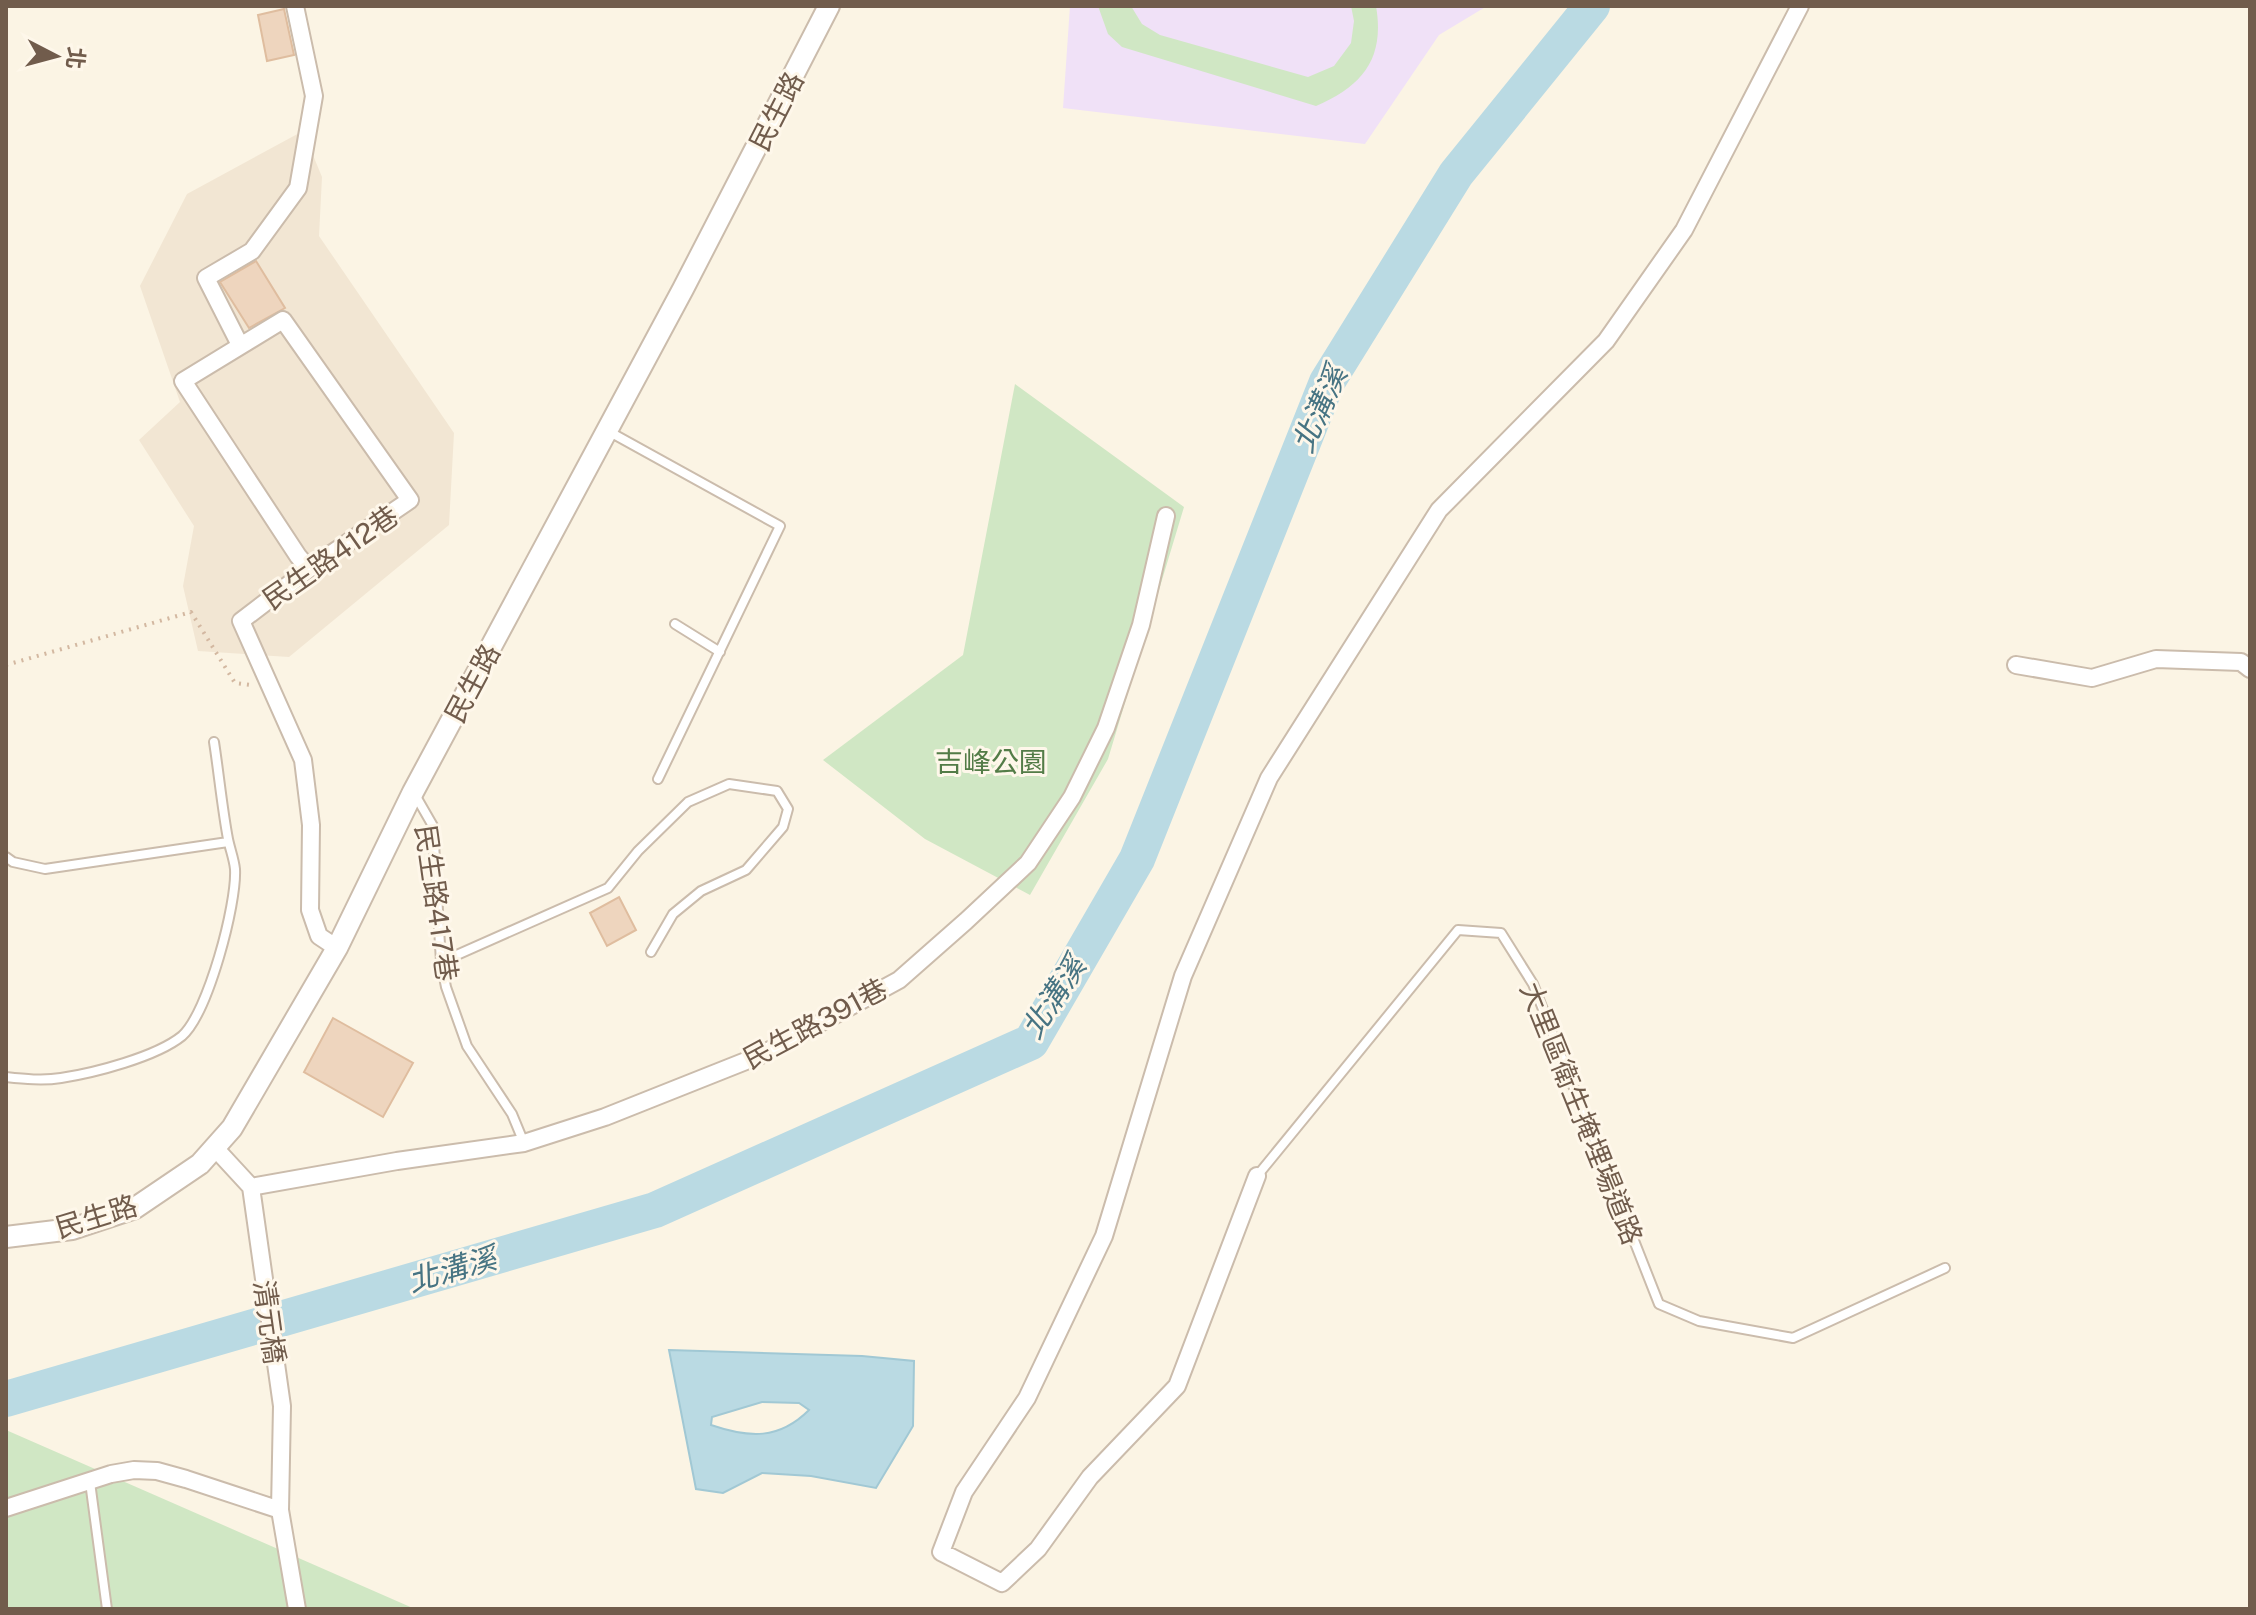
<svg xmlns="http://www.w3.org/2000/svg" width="2256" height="1615" viewBox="0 0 2256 1615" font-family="'Public Sans','Noto Sans TC',sans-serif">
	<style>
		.residential { fill: #f2e6d3 }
		.education { fill: #f0e1f7 }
		.green { fill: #d0e7c4 }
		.water { fill: #badae3; stroke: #a1c8d4; stroke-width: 2; fill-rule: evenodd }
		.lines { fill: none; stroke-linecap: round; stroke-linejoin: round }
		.river { stroke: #badae3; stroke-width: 36 }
		.building { fill: #eed5be; stroke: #dfbd9f; stroke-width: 2 }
		.service-casing { stroke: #cbbcac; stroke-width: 12 }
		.minor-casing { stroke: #cbbcac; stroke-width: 20 }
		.tertiary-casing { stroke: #cbbcac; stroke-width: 24 }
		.path { stroke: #d3b8a1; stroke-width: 4; stroke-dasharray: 2 6; stroke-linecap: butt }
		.service { stroke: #fff; stroke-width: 8 }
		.minor { stroke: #fff; stroke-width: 16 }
		.tertiary { stroke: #fff; stroke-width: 20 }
		.labels { text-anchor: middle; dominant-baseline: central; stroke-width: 6; stroke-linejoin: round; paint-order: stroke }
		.street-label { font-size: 28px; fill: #715c4c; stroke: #fef7ea }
		.park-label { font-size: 28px; fill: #537c47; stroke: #fef7ea }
		.water-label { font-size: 30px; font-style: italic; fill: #477483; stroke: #fef7ea }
	</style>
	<rect width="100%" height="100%" fill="#fbf4e4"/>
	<path class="residential" d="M303,131L322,177L319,236L454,433L449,525L289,657L198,651L183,586L194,526L139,440L180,402L140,286L187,194Z"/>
	<path class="education" d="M1070,6H1487L1439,35L1365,144L1063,108Z"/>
	<path class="green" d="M1098,6H1131L1142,24L1160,35L1308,77L1334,66L1351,43L1354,21L1351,6H1376C1385,58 1363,86 1316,106L1122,47L1108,34Z
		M1015,384L1184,507L1108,759L1030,895L925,839L823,760L963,655Z
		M6,1430L415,1609H6Z"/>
	<path class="water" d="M669,1350L862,1356L914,1361L913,1426L876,1488L811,1476L762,1473L723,1493L696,1489ZM762,1402L799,1403L809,1410C779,1440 749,1438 711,1425L712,1417Z"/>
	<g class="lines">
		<path class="river" d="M6,1399L655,1210L1031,1042L1137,859L1327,382L1456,174L1592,6"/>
	</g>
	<path class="building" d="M284,9L294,55L267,61L258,15Z
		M256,261L285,308L249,328L220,282Z
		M619,897L636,930L607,946L590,913Z
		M333,1018L413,1063L383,1117L304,1072Z"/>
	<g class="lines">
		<defs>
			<path id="service" d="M608,431L780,526L658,779
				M675,624L720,652
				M414,793L433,826L441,962L446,987L467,1046L512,1114L524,1143
				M6,857L13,862L45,869L228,842
				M441,962L608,888L638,851L688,802L729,784L777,791L788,809L783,827L746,870L701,891L673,914L651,952
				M6,1077C24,1079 43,1081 61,1078C94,1073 156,1057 182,1036C208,1013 237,904 235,869C234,859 230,849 228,839C222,807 219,774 214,742
				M1257,1176L1458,930L1501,933L1533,984L1659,1304L1699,1321L1793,1338L1945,1268
				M90,1482L107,1609"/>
			<path id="minor" d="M240,345L206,278L252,251L298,188L314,96L295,6
				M309,569L298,556L183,381L283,320L410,500L309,569L241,621L303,760L311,825L310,910L319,936L337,948
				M2016,665L2092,678L2156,659L2241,662L2250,669
				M215,1148L251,1187L397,1161L524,1143L605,1117L761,1055L899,980L966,921L1028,863L1072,797L1106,728L1141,625L1166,516
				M1257,1176L1177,1386L1090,1477L1038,1549L1002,1583L941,1552L964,1492L1027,1398L1104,1236L1183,976L1269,778L1439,510L1606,341L1684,230L1800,6
				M251,1187L282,1406L280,1510L297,1609
				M6,1508L111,1474L134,1470L157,1471L186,1479L280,1510"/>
			<path id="tertiary" d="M6,1237L72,1229L135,1208L200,1164L232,1128L337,948L413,792L683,289L829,6"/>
		</defs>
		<use href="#service" class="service-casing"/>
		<use href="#minor" class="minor-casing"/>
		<use href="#tertiary" class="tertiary-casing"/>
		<path class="path" d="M6,665L191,612L235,683L250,685"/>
		<use href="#service" class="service"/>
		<use href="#minor" class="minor"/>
		<use href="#tertiary" class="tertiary"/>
	</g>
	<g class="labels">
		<g class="street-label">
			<text transform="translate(776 111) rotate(-63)">民生路</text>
			<text transform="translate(330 557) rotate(-35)">民生路412巷</text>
			<text transform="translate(472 683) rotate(-62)">民生路</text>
			<text transform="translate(437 903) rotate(82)">民生路417巷</text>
			<text transform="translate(815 1023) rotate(-28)">民生路391巷</text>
			<text transform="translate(1582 1113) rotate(68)">大里區衛生掩埋場道路</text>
			<text transform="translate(96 1216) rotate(-17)">民生路</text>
			<text transform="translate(270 1322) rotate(82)">清元橋</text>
		</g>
		<g class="park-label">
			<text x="991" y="761">吉峰公園</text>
		</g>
		<g class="water-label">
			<text transform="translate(1319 409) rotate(-66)">北溝溪</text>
			<text transform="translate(1053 997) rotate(-57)">北溝溪</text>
			<text transform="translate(452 1269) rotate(-16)">北溝溪</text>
		</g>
	</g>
	<rect width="2256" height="1615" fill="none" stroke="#715c4c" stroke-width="16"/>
	<g transform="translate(56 56) rotate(96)" stroke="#fef7ea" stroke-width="6" paint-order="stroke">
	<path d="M0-6L14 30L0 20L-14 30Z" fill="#715c4c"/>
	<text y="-12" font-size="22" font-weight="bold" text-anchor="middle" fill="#715c4c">北</text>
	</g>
</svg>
